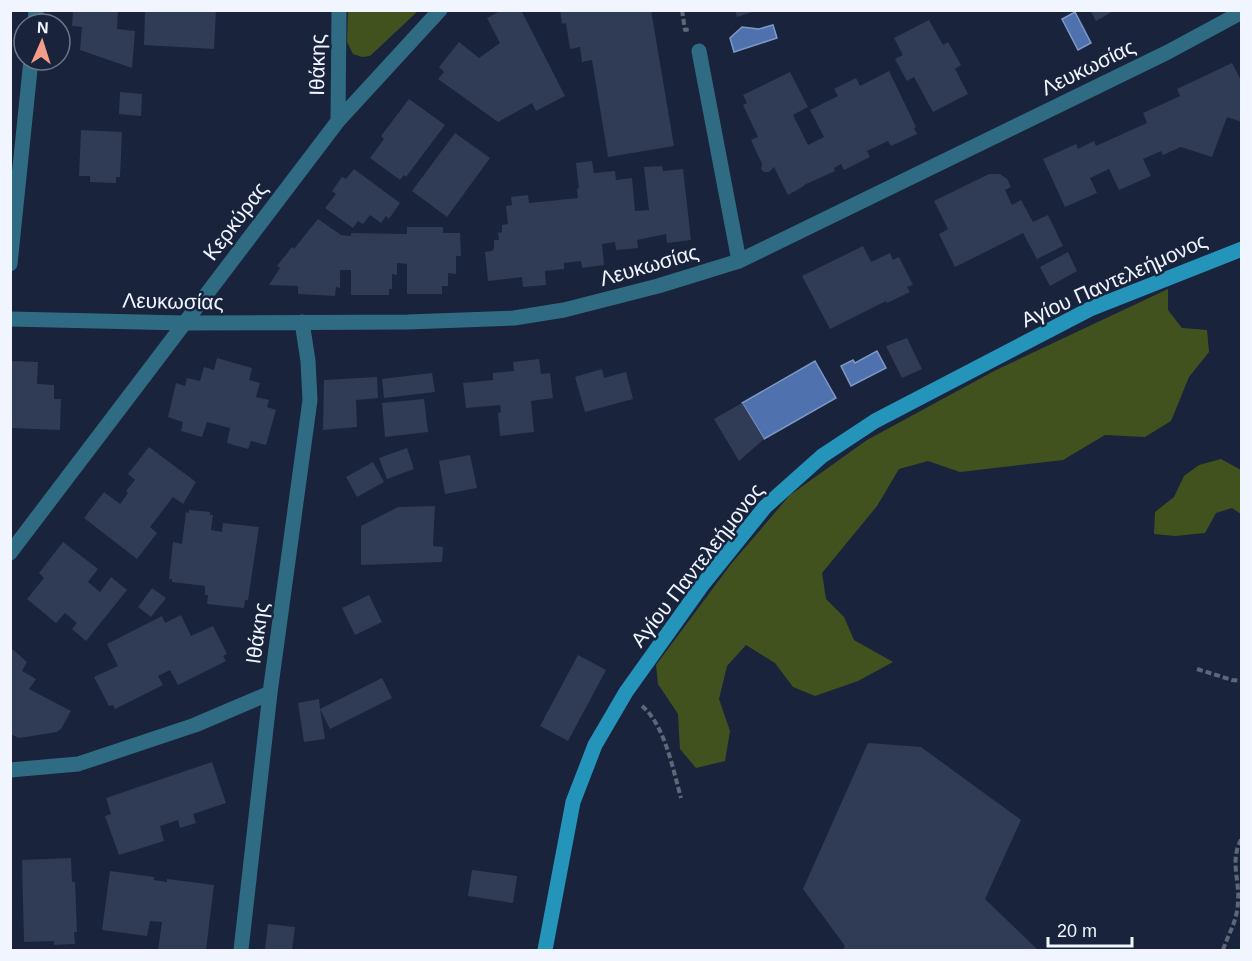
<svg xmlns="http://www.w3.org/2000/svg" width="1252" height="961" viewBox="0 0 1252 961" font-family="Helvetica,sans-serif">
	<style>
		.green { fill: #42521e }
		.water { fill: #4f72ae; stroke: #7f99c6; stroke-width: 1.5 }
		.building { fill: #303b55 }
		.lines { fill: none; stroke-linecap: round; stroke-linejoin: round }
		.path { stroke: #5e677a; stroke-width: 4; stroke-dasharray: 6 3; stroke-linecap: butt }
		.street { stroke: #2f6c84; stroke-width: 15 }
		.secondary { stroke: #2594ba; stroke-width: 15 }
		.labels { text-anchor: middle; dominant-baseline: central; stroke-width: 5; stroke-linejoin: round; paint-order: stroke }
		.street-label { font-size: 21px; fill: #f0f5ff; stroke: #19233b }
	</style>
	<rect width="100%" height="100%" fill="#19233b"/>
	<path class="green" d="M348,11V10L418,11L370,56L362,57L353,54L347,42Z
		M1168,289V310L1182,328L1207,330L1209,352L1189,377L1171,421L1145,437L1105,435L1063,460L960,472L928,461L899,469L877,506L822,573L826,599L844,617L854,640L893,662L858,681L815,696L793,687L775,663L746,645L727,666L719,699L730,731L725,761L696,768L680,749L678,714L658,684L656,665L731,564L790,495L867,440L996,370Z
		M1221,459L1241,470V514L1232,508L1216,513L1205,533L1175,536L1154,534L1155,512L1174,497L1184,476L1199,465Z"/>
	<path class="water" d="M1075,12L1091,43L1078,50L1062,19Z
		M773,25L777,38L734,52L730,38L742,27L759,29Z
		M877,351L886,368L851,386L841,366L853,360L855,363Z
		M815,361L836,398L764,439L742,403Z"/>
	<path class="building" d="M73,10H118L117,29L135,31L132,68L80,50L82,27L72,26Z
		M145,10H216L214,49L144,45Z
		M502,10H521L565,96L536,111L532,103L498,122L438,79L444,72L439,67L459,42L479,58L500,43L487,18Z
		M560,10H651L674,146L608,157L592,60L582,62L580,47L570,49L566,23L562,24Z
		M735,10H755V11L737,17Z
		M1090,10H1115L1096,21Z
		M929,20L943,45L948,42L961,65L955,69L968,94L933,112L914,77L907,81L895,59L903,55L894,38Z
		M1232,63L1242,82V122L1227,117L1212,157L1181,147L1163,155L1161,151L1143,159L1151,176L1119,190L1109,169L1090,178L1097,193L1065,207L1043,159L1076,144L1078,149L1094,141L1096,146L1147,123L1143,113L1180,96L1177,89Z
		M889,71L916,127L914,128L917,134L891,146L888,141L867,151L870,157L844,170L841,164L834,168L835,171L804,185V186L788,195L774,167L769,172H764L761,169L762,164L751,140L758,137L743,105L747,103L743,95L790,72L808,107L793,115L808,145L824,137L810,110L838,96L834,89L856,78L860,86Z
		M120,92L142,94L141,116L119,114Z
		M409,99L445,125L406,177L404,175L400,180L370,158L384,139L381,136Z
		M81,130L122,132L120,177H116V183L90,182V176H79Z
		M455,133L490,158L447,217L412,191Z
		M592,161L594,173L615,171L616,180L632,178L635,211L649,210L644,167L662,166L663,171L683,169L691,240L667,243L666,234L637,240L638,248L616,250L615,242L602,244L604,265L582,268L581,261L564,263V269L545,271L546,285L523,287L522,277L488,281L485,252L492,251L494,248V240H499L498,233L502,232V225L508,224L506,206L512,205L511,197L528,195L529,203L578,198L577,189L579,188L576,163Z
		M354,169L400,203L389,219L386,216L381,223L370,215L363,224L358,221L353,228L325,208L336,194L332,191L342,177L346,179Z
		M989,174H1000L1007,179L1011,187L1005,190L1012,205L1021,200L1033,222L1048,215L1063,246L1037,259L1023,233L955,267L939,234L948,229L934,201Z
		M318,219L341,235L351,236V233L407,234V227H443V233H460L461,256H456V274L448,273V286H442V294H407V264L397,263V275L392,274V289H389V295H351V270H340V288L336,287L335,296L298,294V286L269,285L280,268L277,266L292,247L294,249Z
		M863,246L871,262L890,253L893,260L899,257L913,285L907,287L910,292L887,303L886,301L830,329L802,276Z
		M1068,252L1077,271L1050,286L1040,267Z
		M907,338L922,369L902,378L886,346Z
		M217,358L252,368L249,380L260,383L256,397L269,400L267,407L276,410L266,445L251,441L248,449L227,443L230,428L207,422L202,437L181,431L183,422L168,417L176,383L185,386L187,378L200,381L204,367L214,370Z
		M539,359L541,374L550,373L553,398L531,401L534,432L500,436L498,413L501,412L500,405L466,408L463,383L493,380V373L514,371L513,362Z
		M10,361L38,362L37,384L54,385V399H61L60,430L13,428L10,431Z
		M602,369L604,378L626,372L633,399L585,412L575,377Z
		M432,373L435,392L384,398L382,379Z
		M377,377L378,398L356,400L357,427L323,430L324,380Z
		M424,399L428,432L385,437L382,403Z
		M742,403L764,439L739,461L714,419Z
		M149,447L196,482L183,504L173,497L150,527L157,533L137,559L84,518L104,492L120,504L128,493L126,491L135,480L128,474Z
		M407,448L414,469L387,479L379,458Z
		M470,455L477,488L445,494L439,461Z
		M373,462L384,482L357,497L346,477Z
		M435,506L433,546L443,547L442,562L361,565V526L398,507Z
		M189,510L210,512V515H213L211,530L222,532L223,523L259,527L248,600H245L244,608L207,604L208,595H205V586L172,582V579H169L173,542L182,544L186,512L189,513Z
		M63,542L98,569L88,582L100,592L111,577L127,590L86,641L72,629L77,623L65,613L56,623L27,599L44,578L39,573Z
		M152,588L166,598L151,617L138,607Z
		M369,595L382,622L355,635L342,608Z
		M181,615L191,636L213,626L227,654L223,656L226,661L178,685L170,670L158,676L163,685L115,709L113,705L109,706L94,677L118,666L107,644L162,616L165,623Z
		M10,647L27,662L22,671L36,679L29,689L71,711L61,729L57,732L19,738L10,734Z
		M578,655L606,670L568,741L540,726Z
		M382,678L392,698L330,729L320,709L325,739L304,742L298,703L319,699L320,709Z
		M868,743L921,747L1021,820L985,899L1038,950H843L845,946L803,889Z
		M212,762L226,803L193,814L196,823L180,828L178,820L160,826L164,841L119,855L105,816L111,814L106,798Z
		M71,858L72,882H75L77,932H74L75,944L54,945V941L24,942L22,860Z
		M472,870L517,876L513,903L468,896Z
		M110,871L154,877V880L167,882V879L214,885L206,950H158L162,922L150,921L147,936L102,930Z
		M268,924L295,927L292,950L265,949Z"/>
	<g class="lines">
		<path class="path" d="M682,10L685,30L691,29
			M1197,669L1232,680L1242,681
			M642,706C665,725 673,770 681,798
			M1223,950C1229,932 1237,922 1238,902C1240,880 1229,860 1242,838"/>
		<path class="street" d="M35,24L36,10
			M699,51L739,261
			M338,121L339,10
			M10,264L31,60
			M10,319L184,323L408,322L514,318L564,310L658,286L739,261L1168,52L1242,12
			M10,553L338,121L440,10
			M10,770L78,764L195,725L270,693
			M241,950L270,693L310,400L308,361L302,322"/>
		<path class="secondary" d="M545,950L573,802L595,745L626,692L703,584L765,507L822,456L875,421L1090,309L1242,249"/>
	</g>
	<g class="labels">
		<g class="street-label">
			<text transform="translate(317 65) rotate(-89)">Ιθάκης</text>
			<text transform="translate(1088 67) rotate(-26)">Λευκωσίας</text>
			<text transform="translate(235 221) rotate(-53)">Κερκύρας</text>
			<text transform="translate(649 265) rotate(-16)">Λευκωσίας</text>
			<text transform="translate(1114 280) rotate(-24)">Αγίου Παντελεήμονος</text>
			<text transform="translate(173 301) rotate(1)">Λευκωσίας</text>
			<text transform="translate(697 565) rotate(-52)">Αγίου Παντελεήμονος</text>
			<text transform="translate(257 633) rotate(-82)">Ιθάκης</text>
		</g>
	</g>
	<rect width="1252" height="961" fill="none" stroke="#f0f5ff" stroke-width="24"/>
	<g transform="translate(42 42) rotate(3)"><circle r="28" fill="#19233b" stroke="#6f7789" stroke-width="1.5"/>
	<path d="M0-4.5L10 22L0 15L-10 22Z" fill="#f49e8a"/>
	<text y="-9" font-size="16" font-weight="bold" text-anchor="middle" fill="#f0f5ff">N</text>
	</g>
	<path d="M1048 937v9h84v-9" fill="none" stroke="#f0f5ff" stroke-width="3"/>
	<text x="1057" y="937" font-size="18" fill="#f0f5ff" stroke="#19233b" stroke-width="4.5" paint-order="stroke">20 m</text>
</svg>
